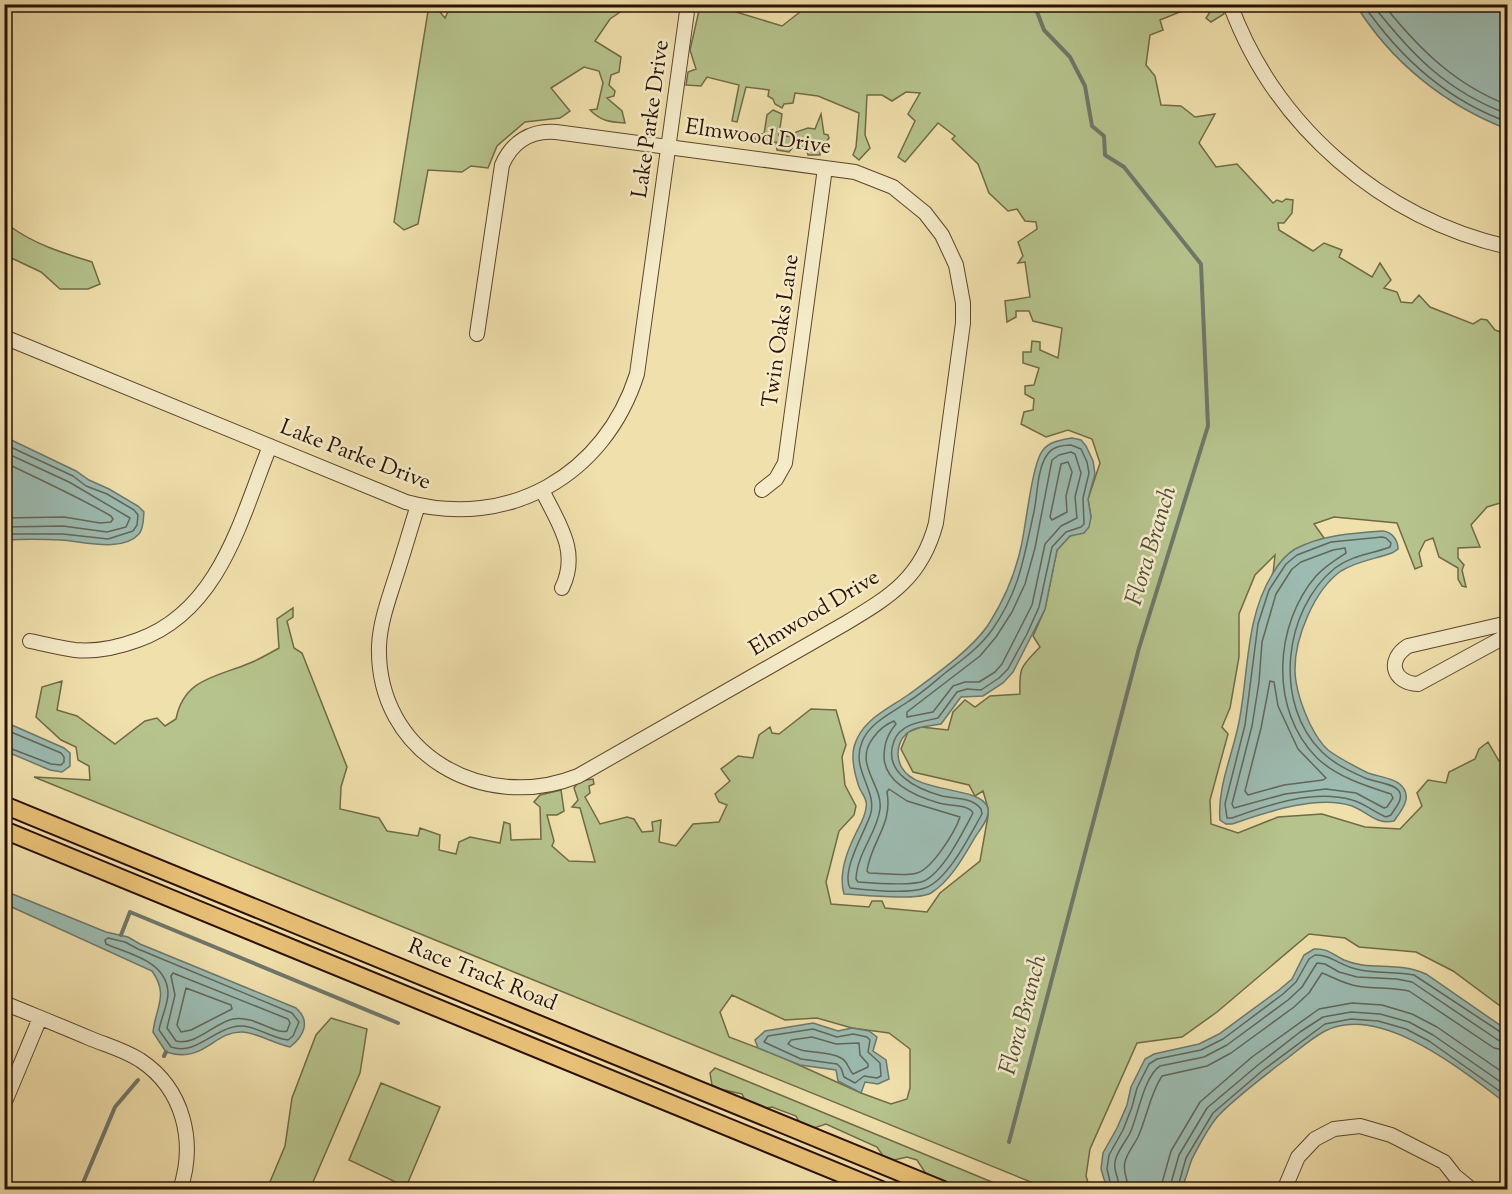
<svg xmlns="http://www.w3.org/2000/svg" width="1512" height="1194" viewBox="0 0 1512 1194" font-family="'Sorts Mill Goudy',serif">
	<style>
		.green { fill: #b6c38c; stroke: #706a46; stroke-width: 1.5; fill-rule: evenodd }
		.water { fill: #9cbbb1; stroke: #6e776a; stroke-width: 1.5 }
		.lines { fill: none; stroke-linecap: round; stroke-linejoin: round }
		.shore { stroke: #636658; stroke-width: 1.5 }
		.stream { stroke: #6e776a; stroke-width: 4 }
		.minor-casing { stroke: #5c452b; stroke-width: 16 }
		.major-casing { stroke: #2a1100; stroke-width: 20 }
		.minor { stroke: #f5ebc9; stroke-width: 14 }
		.major { stroke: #e8c076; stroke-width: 16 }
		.labels { text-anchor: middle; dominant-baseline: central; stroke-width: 5; stroke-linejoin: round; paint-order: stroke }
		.street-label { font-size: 22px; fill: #2a1100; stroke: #f5ebc9 }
		.water-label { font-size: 24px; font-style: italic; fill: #524c3e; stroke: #f5ebc9 }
	</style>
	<rect width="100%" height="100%" fill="#f0e0ac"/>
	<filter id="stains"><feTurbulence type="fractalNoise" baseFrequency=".00333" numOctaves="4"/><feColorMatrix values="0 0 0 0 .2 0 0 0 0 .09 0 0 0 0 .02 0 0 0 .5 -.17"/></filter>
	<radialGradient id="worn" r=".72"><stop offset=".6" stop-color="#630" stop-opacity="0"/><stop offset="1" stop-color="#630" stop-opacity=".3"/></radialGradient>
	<path class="green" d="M833,4H1160L1164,8L1168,5H1197L1160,20L1163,30L1150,35L1146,65L1155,76L1161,105L1181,106L1195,117L1215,114L1199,143L1216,167L1237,164L1273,203L1277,200L1282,202L1286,199L1293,200L1292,213L1284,223H1278L1279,230L1313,251L1324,243L1342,250L1339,257L1372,277L1380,263L1391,280L1384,288L1397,292L1401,302L1412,303L1419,295L1430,307L1473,324L1481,319L1487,320L1495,330L1507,334V501L1487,507L1471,525L1480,547L1458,548V558L1464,565L1462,570L1466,587L1462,586L1458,579V568L1439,557L1433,538L1425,541L1419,553L1422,566L1415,569L1397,523L1334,517L1314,524L1324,538C1300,547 1287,550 1273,574L1275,555L1255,575L1239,614V657L1230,708L1222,727L1228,734L1210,800L1211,824L1238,833L1278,817L1322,814L1365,827L1400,829L1422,806L1417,793L1428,780L1446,783L1449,772L1475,759L1479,749L1488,742L1499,761L1507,757V1011L1453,971L1416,952L1359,947L1345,938L1309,934L1217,1012L1182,1037L1137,1043L1090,1149L1086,1176L1090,1189H1048L34,777L90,780L89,766L78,760L76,747L61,740L36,717L42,687L62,681L57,710L77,716L115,744L145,721L157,718L165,726L176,719C184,678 217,677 250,663C260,659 270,653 279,648L277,619L293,608V617L287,621L294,648L302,653L347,767L341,787L340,809L379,818L387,831L418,836L420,828L440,835L439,850L456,854L459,842L470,837L500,843L504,822L510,824L511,840L541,839L540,807L534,802L540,795L561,790L564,811L557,815H547L554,841L552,846L569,861L595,862L580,808L572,807L578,800L574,788L579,781L593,779L594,784L589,786L590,793L585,797L600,824L627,817L634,819L642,832L653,831L652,822L661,820L659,842L676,846L693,824L719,822L727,805L719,802L715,794L730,781L721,769L738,756L753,758L759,735L770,727L772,733L779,734L811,709L836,710L846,745L842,757L845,785L856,806L854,815L839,831L826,882L831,904L869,907L872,901H882L885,908L927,912L940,893L980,861L988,816V808L983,791L975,796L969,785L913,772L901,749L908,732L921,727L948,730L953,712L965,700L975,707L990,696L1020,694C1019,666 1021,667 1040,647L1033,636L1045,609L1057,550L1070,536L1078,533L1091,517L1088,499L1100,463L1092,439L1068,430L1046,437L1021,424L1024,412L1033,410L1034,399L1025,394V386L1034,385L1039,368L1023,363V352H1031L1032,341L1040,342V350L1058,358L1062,328L1033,321L1029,311H1016V317L1007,322L1005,301L1030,297L1025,262L1018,263L1023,256L1018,242L1037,229L1036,222L1025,221L1017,209L1008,211L989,193L978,164L952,139L955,136L938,123L905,162L898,157L915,121L908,114L920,93L906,92L892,101L882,95H867L865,135L870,148L859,160L853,155L856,147L859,113L818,96L795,93L793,103L784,104L782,108L775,104L773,99L768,96L769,90L746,87L737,122L732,121L739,85L707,77L701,86L686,85L688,72L696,69L690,50L700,6L733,11L782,26L800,12V5H816L817,7L829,9ZM732,995L785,1020L817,1018L852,1028L889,1033L910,1049V1088L907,1099L891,1104L861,1093L779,1056L729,1037L720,1012Z
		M628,5L629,6L610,19L595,41L621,57L619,72L611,75L609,85L615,91L614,96L607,98L622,111L625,123C609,122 601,121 590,110L597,109L603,83L599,71L584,67L551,88L570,111L560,118L525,122L497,146L488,168L471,166L462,172L428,170L418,224L404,230L394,222L429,5H441L440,12L445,18L451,5Z
		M1205,5H1222L1224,14L1211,22L1206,18L1210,12Z
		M773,110L782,114L779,135L793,137L796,132L808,128L815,129L821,114L824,134L828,135L829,138L820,149V155H808L806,148L795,145L789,152L777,150L776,142L766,145L753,138L751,133L764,134L767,115Z
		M11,227C36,245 63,253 92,262L100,284L88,289H60L41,272L5,255V228Z
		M331,1018L367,1029L360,1073L310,1189H267L285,1146L292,1098L316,1035Z
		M715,1068L1009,1189H963L926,1174L917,1160L907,1157L894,1160L883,1156L877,1147L826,1124L814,1128L801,1125L796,1116L772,1107L760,1109L746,1102L742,1094L720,1089L712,1085L710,1073Z
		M381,1083L440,1107L406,1187L349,1160Z"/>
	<path class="water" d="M1356,5H1507V129C1445,105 1391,62 1356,5Z
		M5,437L76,471L89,480L109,489L138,506L144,512C143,520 144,528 139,534C122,553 82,541 61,540C42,539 23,539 5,540Z
		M1072,438L1081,440L1086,446L1093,461L1095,474L1088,499L1091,517L1089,527L1084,533L1070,536L1057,550L1045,609L1013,672L1003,683L983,696L961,697L941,724C930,726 915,726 906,734C900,740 898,746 898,754C899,797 976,783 987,806C992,817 979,830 974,839C963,858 950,881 931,893C916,901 862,895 844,894C838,874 847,851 856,833C860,825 865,817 866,808C868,800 862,794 859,787C855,775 851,759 854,747C861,720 888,709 908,695C934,676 974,648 990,622C1005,598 1015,575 1021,547C1026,526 1032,463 1043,450C1050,441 1062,440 1072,438Z
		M1383,531C1392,532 1398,540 1398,549L1392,553C1375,559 1357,561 1341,571C1314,590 1294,639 1295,672C1296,691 1302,707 1310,724C1315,734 1320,743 1328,750C1340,759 1354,766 1368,773C1379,777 1398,778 1404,789C1411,800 1400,812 1394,821C1376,825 1368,812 1352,806C1317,794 1265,813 1232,824H1226L1220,820C1217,787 1233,754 1239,722C1249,671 1245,618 1273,573C1279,563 1285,555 1295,549C1322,535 1353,533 1383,531Z
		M5,722L64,748L70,753V766L62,772L50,770L5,751Z
		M5,891L106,932L128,937L140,944L296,1008C311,1021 304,1036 290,1047C275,1044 253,1031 241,1032C213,1032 204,1064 166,1052L153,1032C156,1006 169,995 152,971L5,904Z
		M1314,949C1327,948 1332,954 1344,960C1369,971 1398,961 1426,974L1507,1030V1104C1465,1073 1381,1002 1325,1031C1308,1040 1293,1055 1277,1066C1258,1081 1234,1099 1218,1116C1208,1128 1199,1145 1192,1159C1188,1169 1186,1180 1181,1189H1107L1101,1169L1103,1153L1117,1128L1127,1105L1131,1087L1145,1059L1154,1054L1199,1044L1219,1034L1279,990L1292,979L1304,955Z
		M813,1023L838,1031L852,1028L869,1031L877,1037L873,1051L886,1060L889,1079L878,1084L865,1082L861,1093L838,1081L836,1070L800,1065L758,1048L755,1040L765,1031Z"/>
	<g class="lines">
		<path class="shore" d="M1363,4C1400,58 1446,100 1508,122
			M1372,4C1411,54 1447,92 1508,114
			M1383,4C1418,48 1455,85 1508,105
			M4,444L73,476L86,486L107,494L134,510L138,515L137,525L133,531L108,539L63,534H4
			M1071,445L1081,449L1087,462L1089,473L1083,498L1084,524L1081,527L1066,532L1052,547L1039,607L1027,634L1008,669L999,678L981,690L967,689L957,692L938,718C922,722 901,723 894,741C882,773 917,789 942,796C956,799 972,797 981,809L982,814C970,835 948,880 925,888C909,894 867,890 850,888C841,871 864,833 870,816C879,791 850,770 862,742C869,723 893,712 909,701C922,693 933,683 945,673C962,660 979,648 992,630C1019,591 1023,562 1033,516C1038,498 1036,471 1047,455C1052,447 1063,445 1071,445Z
			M4,452L69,482L130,518L126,527L107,532L63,526L4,527
			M1071,452L1075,454L1081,473L1075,497L1077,518L1061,526L1045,544L1032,605L1002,664L995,672L979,682H965L953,686L933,712L907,717V712L980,656L996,637L1012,612L1025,584L1035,548L1052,460L1059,455Z
			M4,462C40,480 77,496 111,516L113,519L111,522L100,523L64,517L4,518
			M1068,462L1072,472L1066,496L1067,512L1052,520L1050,517L1061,464Z
			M1382,537L1386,538L1391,543L1390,547C1372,554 1352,555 1335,568C1283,610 1273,704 1322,752C1334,764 1350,771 1365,778C1374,782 1393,783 1399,791C1404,799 1395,808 1391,815L1386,817C1374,812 1364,803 1352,800C1313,789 1268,805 1232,818H1227L1225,804L1245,725L1258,624L1269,590L1286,564L1297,555L1331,542Z
			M1345,548L1346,553C1335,560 1325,566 1316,576C1274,625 1269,710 1317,758C1337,777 1366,786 1391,794L1393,798L1387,807L1384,808L1356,793L1326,789L1285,794L1234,808L1232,804L1252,726L1259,682L1262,642L1276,594L1292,569L1301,562L1333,550Z
			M1270,681L1274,682L1278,706L1298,749L1326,778L1323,780L1284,785L1248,795L1245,791L1261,728Z
			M894,721L896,724C887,735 884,744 884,758C886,784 918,797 939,803C949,806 968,804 973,813C963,832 944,871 924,881C913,886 871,883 858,882L856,879C857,853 877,833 880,809C883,785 853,764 873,738C878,731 886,724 894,721Z
			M4,729L61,753L64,757V762L61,765L51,764L4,746
			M889,789L907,801L960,817C955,832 932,869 917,873C903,877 884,873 869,873L867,871C871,841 893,825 887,792Z
			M108,938L125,942L138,949L292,1013L299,1022L293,1036L288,1040C269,1038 252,1022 233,1027C211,1032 195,1055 171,1047L159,1030C161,1018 168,1005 168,993C167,961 129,954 106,944L105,940Z
			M173,973L288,1019L290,1023L287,1031C275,1035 254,1015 233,1019C214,1023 196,1046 176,1041L167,1028L175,995L171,976Z
			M186,988L231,1005L232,1009L191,1030L181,1032L177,1025Z
			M813,1029L837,1037L853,1034L867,1037L870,1040L868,1052L880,1063L881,1076L877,1078L864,1076L855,1083L844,1077L841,1068L837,1064L801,1059L764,1042L768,1036Z
			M812,1037L836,1044L859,1043L860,1055L868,1064V1067L853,1074C848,1069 848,1061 841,1058C825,1049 804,1056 788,1044L791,1040Z
			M1112,1190L1107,1169L1109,1155L1123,1130L1132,1107L1137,1088L1149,1064L1157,1059L1201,1050L1223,1039L1283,994L1296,982L1309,959L1315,955C1329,954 1341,966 1356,969C1375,974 1395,971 1414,975L1502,1033L1508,1035
			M1120,1190C1119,1178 1112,1169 1116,1158C1119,1149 1126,1141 1130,1133C1138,1116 1144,1076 1160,1066L1204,1057L1227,1045L1288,1000L1302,987L1317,963L1325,964L1339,972L1357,977L1397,979L1412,982L1498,1040L1508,1042
			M1129,1190C1128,1180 1122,1171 1125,1162C1127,1153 1134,1145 1138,1137C1147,1117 1150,1094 1162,1076L1207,1066L1231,1053L1294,1007L1309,993L1322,973C1333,977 1344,984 1357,986C1374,989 1392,987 1409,991L1494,1048L1508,1051
			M1160,1190L1171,1151L1200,1102L1252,1057L1319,1009L1352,1003L1382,1005L1412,1014L1437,1027L1508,1076
			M1169,1190L1179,1155L1207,1108L1258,1065L1300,1032L1323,1017L1351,1012L1380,1014L1409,1022L1433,1035L1508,1087
			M1177,1190L1186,1158L1213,1113L1262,1071L1325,1024L1351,1019L1378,1021L1406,1029L1429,1041L1508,1097"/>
		<path class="stream" d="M121,935L130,912L398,1023
			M164,1056L166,1052
			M1009,1142L1139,648L1208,426L1201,264L1124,167L1105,155L1104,136L1092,126L1085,86L1070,57L1044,30L1034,4
			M80,1190L115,1107L138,1080"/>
		<defs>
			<path id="minor" d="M1230,4C1275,127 1382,218 1508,247
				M4,337L406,502C509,530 605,475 637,374L688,4
				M542,490C558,523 580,551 562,588
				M762,490L776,479L785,463L825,168
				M418,505C410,530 403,555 395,579C388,601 380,623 379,646C376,753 483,814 578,776L846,623C891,596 922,577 936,523L963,323V303L956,265L942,235L925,213L893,187L855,172L556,132C531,130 512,142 502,165L477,334
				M1508,623L1408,646C1386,660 1393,683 1418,684L1508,635
				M30,641C45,644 60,648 75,650C96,652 119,647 138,640C220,611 241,518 270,446
				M4,1003C33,1015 61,1026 89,1038C106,1045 124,1050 140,1060C184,1089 196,1142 180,1190
				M4,1104L40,1018
				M1284,1190L1298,1157L1315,1139L1334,1129L1360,1126L1391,1135L1444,1162L1455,1176L1472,1190"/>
			<path id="major" d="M4,805L943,1190
				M4,830L881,1190"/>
		</defs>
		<use href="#minor" class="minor-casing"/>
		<use href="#major" class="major-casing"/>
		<use href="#minor" class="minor"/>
		<use href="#major" class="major"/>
	</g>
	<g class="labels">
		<g class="street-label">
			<text transform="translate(652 119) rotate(-82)">Lake Parke Drive</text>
			<text transform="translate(758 138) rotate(8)">Elmwood Drive</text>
			<text transform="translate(782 331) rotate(-82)">Twin Oaks Lane</text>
			<text transform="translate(355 456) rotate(21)">Lake Parke Drive</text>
			<text transform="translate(815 614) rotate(-31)">Elmwood Drive</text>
			<text transform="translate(482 976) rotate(22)">Race Track Road</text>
		</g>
		<g class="water-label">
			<text transform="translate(1152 546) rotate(-73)">Flora Branch</text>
			<text transform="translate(1024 1015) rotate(-75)">Flora Branch</text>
		</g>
	</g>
	<rect width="1512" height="1194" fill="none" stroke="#f0e0ac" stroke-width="24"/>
	<rect x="6" y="6" width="1500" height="1182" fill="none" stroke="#2a1100" stroke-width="3"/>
	<rect x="12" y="12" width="1488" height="1170" fill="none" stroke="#2a1100" stroke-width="1.5"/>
	<rect width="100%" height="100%" filter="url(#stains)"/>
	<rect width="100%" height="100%" fill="url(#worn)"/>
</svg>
